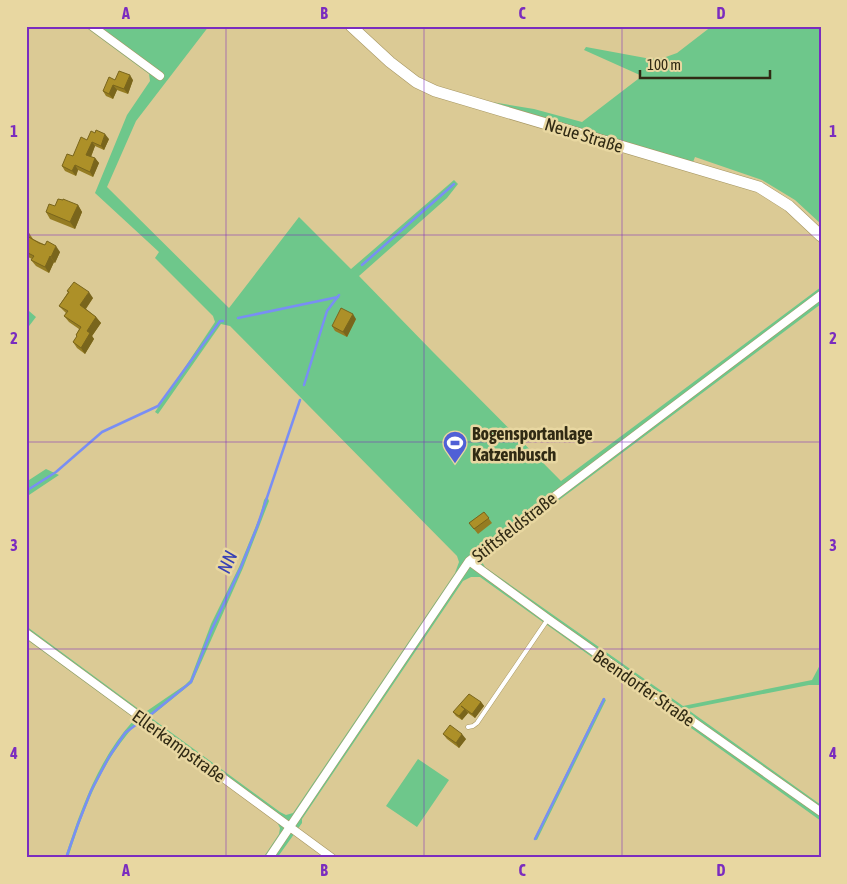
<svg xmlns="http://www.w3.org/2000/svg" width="847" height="884" viewBox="0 0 847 884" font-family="'Asap Condensed',sans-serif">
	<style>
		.green { fill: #6ec78b }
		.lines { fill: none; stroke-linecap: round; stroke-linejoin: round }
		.stream { stroke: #798ef4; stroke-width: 2.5 }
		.lane-casing { stroke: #a79763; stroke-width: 5 }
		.street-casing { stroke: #a79763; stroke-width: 9 }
		.secondary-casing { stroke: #a79763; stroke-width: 12 }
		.lane { stroke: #fff; stroke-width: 4 }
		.street { stroke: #fff; stroke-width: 8 }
		.secondary { stroke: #fff; stroke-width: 11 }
		.wall { fill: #957c22 }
		.shaded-wall { fill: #79651c }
		.building { fill: #ad9028; stroke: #79651c }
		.grid { fill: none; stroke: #7b2cbf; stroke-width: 1; stroke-opacity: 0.55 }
		.labels { text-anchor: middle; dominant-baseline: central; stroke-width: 5; stroke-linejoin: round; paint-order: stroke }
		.street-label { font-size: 18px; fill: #302a14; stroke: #e8d7a1 }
		.poi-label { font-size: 18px; font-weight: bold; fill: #302a14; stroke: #e8d7a1; text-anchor: start }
		.water-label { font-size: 19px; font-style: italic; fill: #3740b5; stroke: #e8d7a1 }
		.neatline { fill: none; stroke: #7b2cbf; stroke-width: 2 }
		.grid-label { font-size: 16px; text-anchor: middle; font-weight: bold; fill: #7b2cbf }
	</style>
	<rect width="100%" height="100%" fill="#dbca95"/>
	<path class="green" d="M84,26H209L136,121L107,187L229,308L299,217L351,269L454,180L458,184L447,198L359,276L432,351L561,481L821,287V304L483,557L482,562L485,567L683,706L812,680L821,663V685H809L687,709L821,805V821L480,577H471L463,581L302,819V823L277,858H263L279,834L280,828L277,822L141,723L138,722C101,761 84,808 68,858H65C81,808 99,758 134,720V718L26,639V626L144,713L185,685L190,680L211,624L239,567L260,516L264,500L267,496L269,501L243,568L192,683L150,717L280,812L286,815L293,813L455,573L459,562L457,556L230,326L221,324L158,414L155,412L215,322L213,316L155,258L159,252L95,193L127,115L150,81L149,74Z
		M712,26H821V224L795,200L762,180L695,157L693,162L492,102L534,109L582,122L642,76L584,50L586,47L651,59L663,58L677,53Z
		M29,311L36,317L26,330V315Z
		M46,469L59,475L26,497V482Z
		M603,698L606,700L537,840L534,839Z
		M418,759L449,780L417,827L386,806Z"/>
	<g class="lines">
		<path class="stream" d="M362,265L454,184
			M238,318L338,297
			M304,385L327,311L339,295
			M26,491L56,472L102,432L158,406L220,321H223
			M149,716L191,682L212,629L241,567L257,527L300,400
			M535,839L604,699
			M66,858L78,824L91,791L109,757L125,733L137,724"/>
		<defs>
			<path id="lane" d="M468,727L473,726L477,723L548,619"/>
			<path id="street" d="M92,26L160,76
				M469,561L548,619L821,812
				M26,633L332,858
				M269,858L469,561L821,295"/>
			<path id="secondary" d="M351,26L390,62L416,82L435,91L759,187L789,206L821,236"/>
		</defs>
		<use href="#lane" class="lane-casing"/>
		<use href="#street" class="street-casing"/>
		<use href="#secondary" class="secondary-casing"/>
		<use href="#lane" class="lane"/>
		<use href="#street" class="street"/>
		<use href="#secondary" class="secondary"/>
	</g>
	<path class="wall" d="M115,80H133L128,94L117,90L113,99L106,96L103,91Z
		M109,139L104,150L95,146L91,157L95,158L99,163L93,177L78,170L76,176L65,171L62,166L73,156L87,140Z
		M78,205L82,212L75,229L50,219L46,212L55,206Z
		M26,232L29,233L33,239L60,252L55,263L54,262L49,273L36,266L31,260L32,259L26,256Z
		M67,291L93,298L86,309L96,317L101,323L92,336L94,339L85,354L77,348L73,342L77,337L76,335L79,329L69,322L64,316L66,313L59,306L68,292Z
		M356,319L347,337L335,331L332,326Z
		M484,512L492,523L478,534L469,523Z
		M481,702L484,706L475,718L468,713L462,720L456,716L453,712Z
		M443,734L466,739L459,748L447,739Z"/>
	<path class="shaded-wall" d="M130,75L133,80L128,94L124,89Z
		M113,85L117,90L113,99L109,94Z
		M105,134L109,139L104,150L101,146Z
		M92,142L95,146L90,159L86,155Z
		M95,158L99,163L93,177L90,172Z
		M75,165L78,170L76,176L72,171Z
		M78,205L82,212L75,229L70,222Z
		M56,246L60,252L55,263L51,257Z
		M50,256L54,262L49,273L45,267Z
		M89,292L93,298L84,311L80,305Z
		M353,314L356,319L347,337L343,332Z
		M96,317L101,323L92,336L94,339L85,354L81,348L87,331Z
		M481,702L484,706L475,718L472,714Z
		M465,709L468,713L462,720L459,716Z
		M462,734L466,739L459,748L456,743Z"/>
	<path class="building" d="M119,71L130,75L124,89L113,85L109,94L103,91L109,77L115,80Z
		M96,130L105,134L101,146L92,142L86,155L95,158L90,172L75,165L72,171L62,166L67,154L73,156L81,137L87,140L91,131L95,133Z
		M58,199L63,200V199L78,205L70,222L46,212L49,204L55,206Z
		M26,232L29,233L27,236L39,243L45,245L47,241L56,246L51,257L50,256L45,267L31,260L34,256L26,252Z
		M74,282L89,292L80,305L96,317L87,331L90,333L81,348L73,342L77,336L76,335L81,327L64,316L68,311L59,306L69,292L67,291Z
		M341,308L353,314L343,332L332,326Z
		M484,512L489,518L474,529L469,523Z
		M469,694L481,702L472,714L461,706L465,709L459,716L453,712Z
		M450,725L462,734L456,743L443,734Z
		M454,855L457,858H451Z"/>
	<path class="grid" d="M226,26V858M424,26V858M622,26V858M26,235H821M26,442H821M26,649H821"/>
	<defs>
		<symbol id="stadium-pin" viewBox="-11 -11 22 30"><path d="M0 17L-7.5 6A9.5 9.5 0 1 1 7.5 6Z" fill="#5060d6" stroke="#e8d7a1"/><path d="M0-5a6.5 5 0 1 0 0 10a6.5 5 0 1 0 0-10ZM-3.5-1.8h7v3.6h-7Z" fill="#fff"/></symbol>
	</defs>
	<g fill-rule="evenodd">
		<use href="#stadium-pin" x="441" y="429" width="28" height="38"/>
	</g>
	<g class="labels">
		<g class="street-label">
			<text transform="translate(584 135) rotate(17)">Neue Straße</text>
			<text transform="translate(514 527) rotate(-38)">Stiftsfeldstraße</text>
			<text transform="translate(644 688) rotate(35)">Beendorfer Straße</text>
			<text transform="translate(179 746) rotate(36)">Ellerkampstraße</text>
		</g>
		<g class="poi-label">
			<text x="472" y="433">Bogensportanlage<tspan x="472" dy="21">Katzenbusch</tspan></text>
		</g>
		<g class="water-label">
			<text transform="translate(227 562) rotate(-67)">NN</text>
		</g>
	</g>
	<rect width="847" height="884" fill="none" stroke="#e8d7a1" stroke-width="55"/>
	<path d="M640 70v8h130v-8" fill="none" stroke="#302a14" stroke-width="2.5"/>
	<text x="647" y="70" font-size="15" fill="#302a14" stroke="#e8d7a1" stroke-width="4" paint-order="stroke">100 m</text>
	<rect x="28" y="28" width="792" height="828" class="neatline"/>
	<g class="grid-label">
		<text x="126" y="19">A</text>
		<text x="324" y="19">B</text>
		<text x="522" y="19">C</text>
		<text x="721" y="19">D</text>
		<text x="14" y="137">1</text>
		<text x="833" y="137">1</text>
		<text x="14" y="344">2</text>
		<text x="833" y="344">2</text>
		<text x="14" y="551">3</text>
		<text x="833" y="551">3</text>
		<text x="14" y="759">4</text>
		<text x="833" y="759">4</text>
		<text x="126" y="876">A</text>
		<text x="324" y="876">B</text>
		<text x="522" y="876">C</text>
		<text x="721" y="876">D</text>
	</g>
</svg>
